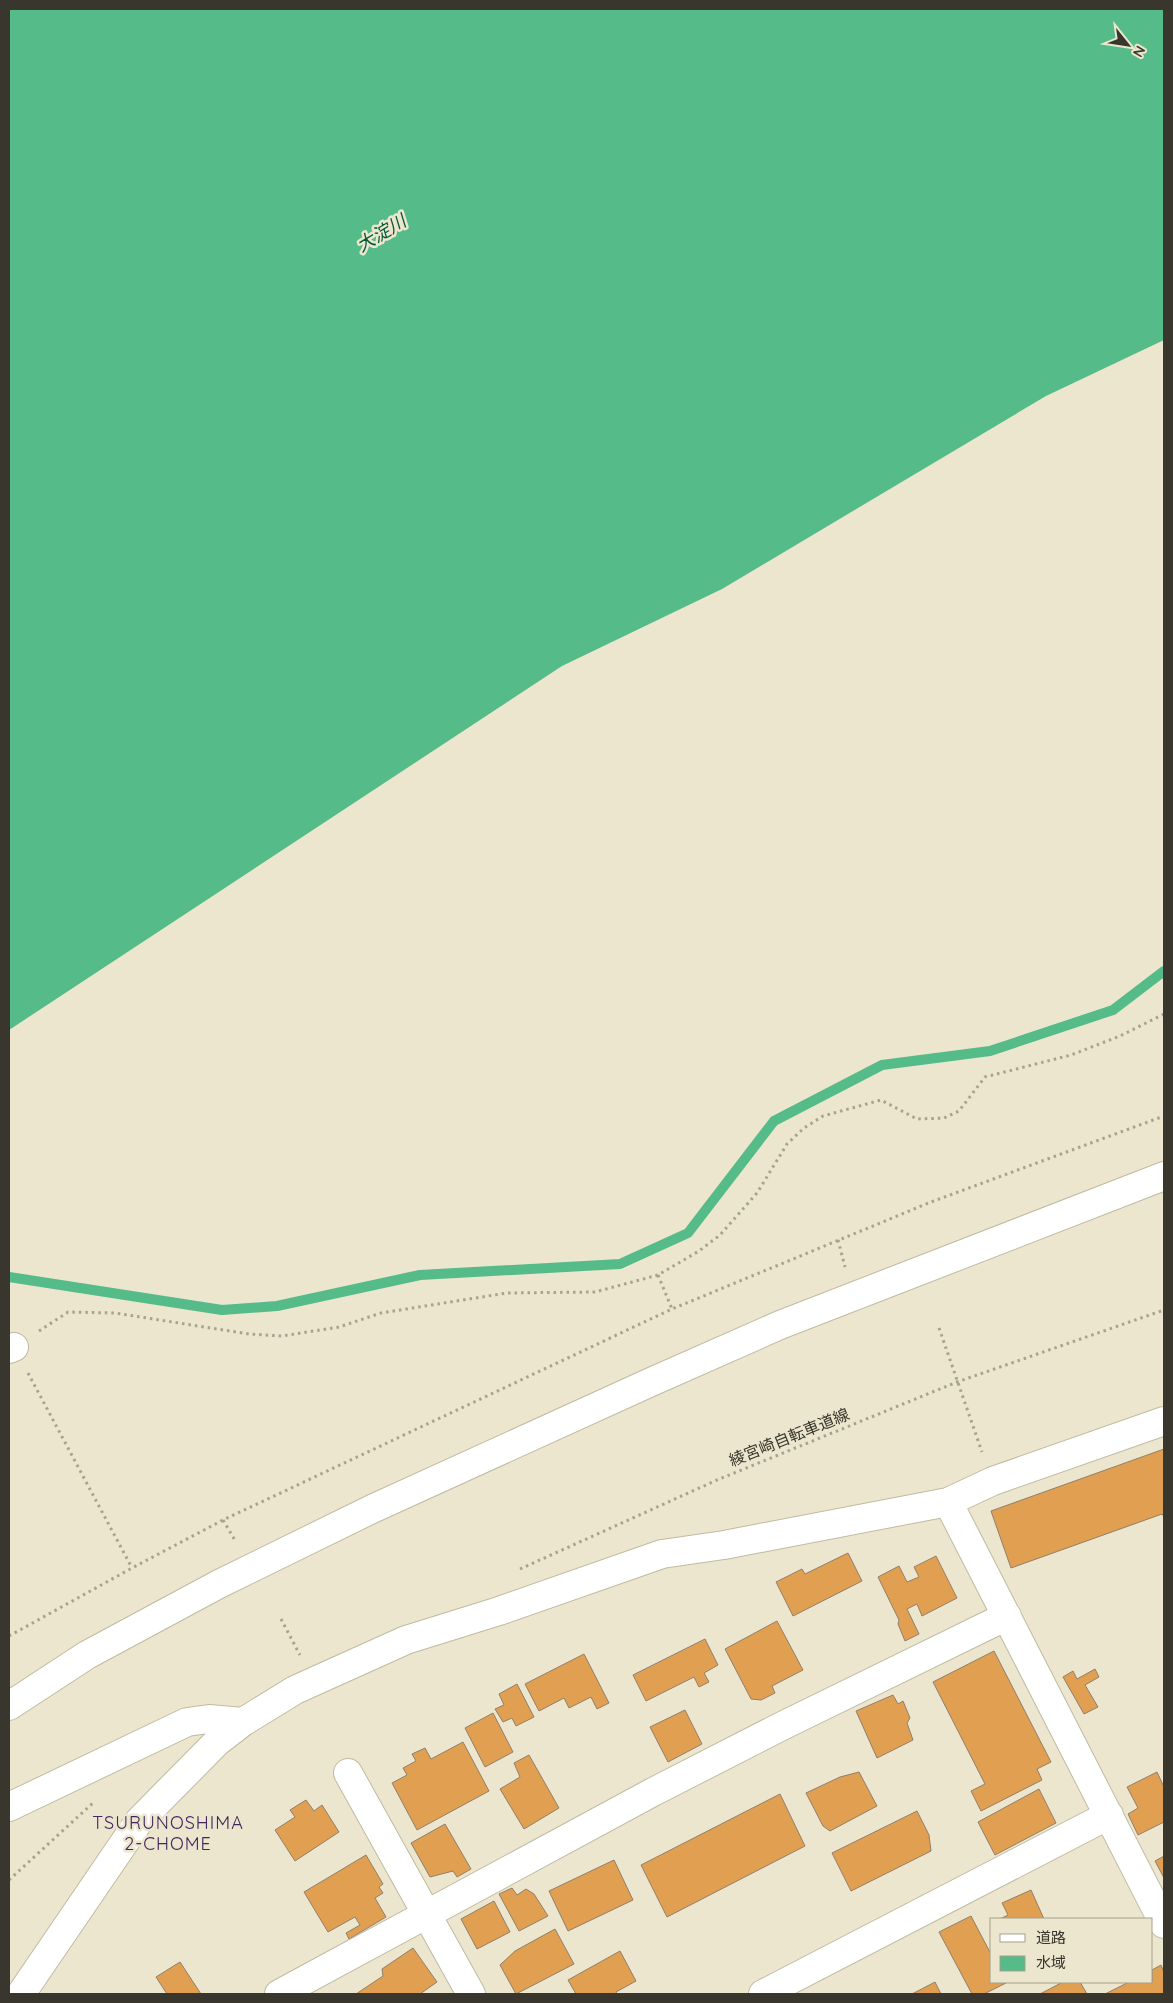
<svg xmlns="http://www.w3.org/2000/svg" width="1173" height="2003" viewBox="0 0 1173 2003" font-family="Quicksand,'Noto Sans JP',sans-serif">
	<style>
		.water { fill: #5b8 }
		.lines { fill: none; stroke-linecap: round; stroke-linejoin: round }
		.stream { stroke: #5b8; stroke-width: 10 }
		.building { fill: #e19f52; stroke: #907f6c }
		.minor-casing { stroke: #bfbba2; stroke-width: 30 }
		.path { stroke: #a7a390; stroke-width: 3; stroke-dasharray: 2.5 4; stroke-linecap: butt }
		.minor { stroke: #fff; stroke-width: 28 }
		.labels { text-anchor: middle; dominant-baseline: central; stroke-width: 5; stroke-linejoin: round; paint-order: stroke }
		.street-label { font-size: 16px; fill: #39372d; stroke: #ebe6cd }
		.water-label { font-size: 18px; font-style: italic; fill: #035737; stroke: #ebe6cd }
		.neighbourhood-label { font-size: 18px; letter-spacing: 1px; fill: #44255e; stroke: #ebe6cd }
	</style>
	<rect width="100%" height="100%" fill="#ebe6cd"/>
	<path class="water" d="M9,9H1164V340L1046,396L722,589L562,666L9,1030Z"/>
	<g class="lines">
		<path class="stream" d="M9,1277L222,1310L277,1306L420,1275L620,1264L688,1233L774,1121L882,1065L990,1051L1113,1010L1164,971"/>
	</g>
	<path class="building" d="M1164,1449V1517L1162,1514L1011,1568L991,1511Z
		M848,1553L862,1581L793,1616L776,1582L802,1569L805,1574Z
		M936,1556L957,1598L922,1616L917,1604L907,1609L919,1634L905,1641L898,1624L899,1620L878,1577L899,1566L907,1582L919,1577L914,1567Z
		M777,1621L803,1670L772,1686L775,1693L761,1700L751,1699L725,1649Z
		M705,1639L718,1665L704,1673L709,1682L699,1687L694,1677L646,1701L633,1675Z
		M994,1651L1051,1762L1037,1769L1042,1780L981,1811L971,1791L985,1784L933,1682Z
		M584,1654L609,1703L597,1709L591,1697L569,1708L564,1698L539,1711L525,1684Z
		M1095,1669L1099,1677L1085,1685L1098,1707L1084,1714L1063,1677L1073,1671L1077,1679Z
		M517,1684L534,1717L516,1726L512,1718L503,1722L495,1709L504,1705L499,1694Z
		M893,1695L898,1704L903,1701L910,1718L907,1723L913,1740L877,1758L856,1711Z
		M685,1710L702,1744L668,1762L650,1727Z
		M493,1713L513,1752L485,1767L465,1728Z
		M463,1742L489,1791L417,1830L392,1783L407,1775L403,1768L416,1761L412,1754L425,1748L431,1759Z
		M529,1755L559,1808L524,1829L500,1789L520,1777L514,1763Z
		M859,1772L877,1806L830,1831L823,1826L806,1793L840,1777Z
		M1157,1772L1164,1787V1822L1138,1835L1128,1814L1138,1808L1127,1787Z
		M1039,1789L1056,1823L995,1855L978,1822Z
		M780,1794L805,1846L667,1917L641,1865Z
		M306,1800L314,1811L322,1805L339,1832L295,1861L275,1830L295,1817L290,1810Z
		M917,1811L929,1835L931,1851L851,1891L832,1853Z
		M445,1824L471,1869L457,1877L453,1871L430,1877L411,1843Z
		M366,1855L383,1884L379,1887L383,1893L375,1898L386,1917L349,1939L346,1933L360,1925L355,1917L328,1932L304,1892Z
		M1164,1856V1878L1155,1861Z
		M614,1860L633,1900L568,1931L549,1891Z
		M512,1888L517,1895L526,1889L534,1894L548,1916L519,1931L499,1894Z
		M1031,1890L1044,1919H1000L1008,1915L1002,1903Z
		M494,1901L510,1932L477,1949L461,1919Z
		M971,1916L992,1956V1982L1006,1983L984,1994H972L939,1932Z
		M555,1929L574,1964L516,1994L500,1965L515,1951Z
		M413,1948L437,1982L420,1994H356L383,1976L382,1969Z
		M620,1951L636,1981L616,1992L617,1994H576L568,1980Z
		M180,1962L201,1994H167L156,1977Z
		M1161,1965L1164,1972V1994H1105L1129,1982H1152V1970Z
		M935,1982L941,1994H912Z
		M1063,1982H1080L1087,1994H1040Z"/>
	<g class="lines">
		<defs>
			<path id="minor" d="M9,1349L14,1347
				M948,1502L1164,1924
				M9,1706L87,1655L219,1584L372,1509L651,1382L780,1325L1164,1176
				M348,1773L471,1994
				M9,1807L187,1722L209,1719L243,1722
				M21,1994L139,1821L217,1742L243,1722L295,1690L406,1640L499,1611L662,1554L724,1545L948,1502L993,1481L1164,1421
				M279,1994L653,1792L782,1726L1007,1616
				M763,1994L1109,1815"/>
		</defs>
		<use href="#minor" class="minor-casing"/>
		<path class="path" d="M1164,978V979
			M838,1240L845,1267
			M658,1275L672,1309
			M939,1328L982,1452
			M39,1331L68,1312L115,1313L249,1334L282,1336L339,1327L381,1313L507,1293L595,1292L658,1275L699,1251L720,1235L757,1193L787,1144L804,1128L823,1116L881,1100L917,1119L944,1118L959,1111L985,1077L1071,1055L1120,1036L1164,1014
			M28,1373L132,1568
			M223,1520L236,1542
			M520,1569L717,1480L957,1382L1164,1310
			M281,1619L300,1655
			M9,1636L132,1568L223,1520L672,1309L931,1202L1164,1116
			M9,1880L94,1802"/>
		<use href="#minor" class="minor"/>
	</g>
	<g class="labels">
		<g class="street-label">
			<text transform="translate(789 1437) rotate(-22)">綾宮崎自転車道線</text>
		</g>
		<g class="water-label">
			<text transform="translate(381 233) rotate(-31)">大淀川</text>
		</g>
		<g class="neighbourhood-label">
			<text x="168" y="1822">TSURUNOSHIMA<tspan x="168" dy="21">2-CHOME</tspan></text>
		</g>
	</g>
	<rect width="1173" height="2003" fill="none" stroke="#39372d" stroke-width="20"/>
	<rect x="990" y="1918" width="162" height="65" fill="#ebe6cd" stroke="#a4a08d"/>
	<rect x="1000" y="1934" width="25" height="8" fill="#ffffff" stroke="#a4a08d"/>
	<text x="1036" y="1943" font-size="15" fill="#39372d">道路</text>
	<rect x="1000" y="1956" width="25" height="15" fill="#55bb88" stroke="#a4a08d"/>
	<text x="1036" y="1968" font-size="15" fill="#39372d">水域</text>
	<g transform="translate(1128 45) rotate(120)" stroke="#ebe6cd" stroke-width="4" paint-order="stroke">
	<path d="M0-4L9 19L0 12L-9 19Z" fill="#39372d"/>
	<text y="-8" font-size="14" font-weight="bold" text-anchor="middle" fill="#39372d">N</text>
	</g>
</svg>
